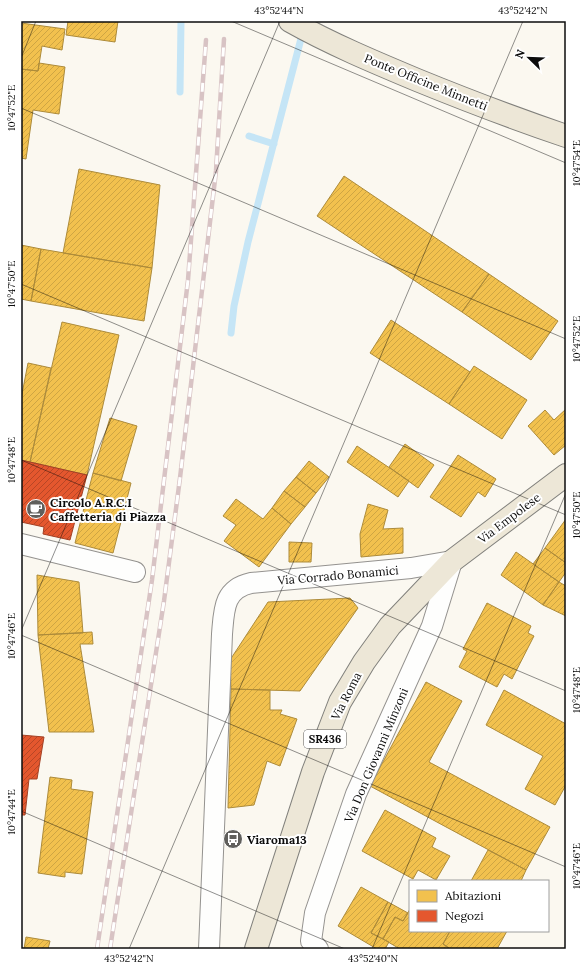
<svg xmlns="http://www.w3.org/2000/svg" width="587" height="970" viewBox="0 0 587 970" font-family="Lora,serif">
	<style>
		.homes { fill: url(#homes-hatch); stroke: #ad8b3a }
		.shops { fill: url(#shops-hatch); stroke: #a34024 }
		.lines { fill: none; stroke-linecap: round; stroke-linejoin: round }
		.stream { stroke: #c5e5f6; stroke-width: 7 }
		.street-casing { stroke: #94928f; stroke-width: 22 }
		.primary-casing { stroke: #81807c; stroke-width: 24 }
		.street { stroke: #fefefd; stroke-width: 20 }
		.primary { stroke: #ede7d7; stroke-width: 22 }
		.rail-casing { stroke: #d8c3c4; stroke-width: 4.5 }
		.rail { stroke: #fff; stroke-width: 3; stroke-dasharray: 9; stroke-linecap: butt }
		.ticks { fill: none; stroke: #0c0c0c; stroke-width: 1; stroke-opacity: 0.45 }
		.labels { text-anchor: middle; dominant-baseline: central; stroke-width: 4; stroke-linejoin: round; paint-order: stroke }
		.shield { fill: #fff; stroke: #555; stroke-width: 1 }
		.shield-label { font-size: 11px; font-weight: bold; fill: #0c0c0c }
		.street-label { font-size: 12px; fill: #0c0c0c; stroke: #fff }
		.poi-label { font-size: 12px; font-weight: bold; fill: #0c0c0c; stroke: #fff; text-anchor: start }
		.neatline { fill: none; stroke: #0c0c0c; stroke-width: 1.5 }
		.ticks-label { font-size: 10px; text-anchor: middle; fill: #0c0c0c }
	</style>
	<defs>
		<pattern id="homes-hatch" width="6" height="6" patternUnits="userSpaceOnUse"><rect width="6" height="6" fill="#f2c14e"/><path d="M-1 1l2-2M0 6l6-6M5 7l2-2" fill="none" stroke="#cea543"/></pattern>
		<pattern id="shops-hatch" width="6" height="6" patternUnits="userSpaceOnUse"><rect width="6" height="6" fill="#e4572e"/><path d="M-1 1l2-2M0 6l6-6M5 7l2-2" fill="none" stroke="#b74626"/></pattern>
	</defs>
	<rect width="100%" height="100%" fill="#fbf8f0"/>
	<path class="homes" d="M68,21H118L115,42L66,35Z
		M21,23L65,29L62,50L42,46L38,71L21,69Z
		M39,63L65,67L59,114L33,110L26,159L21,158V69L38,71Z
		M79,169L160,185L152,268L63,253Z
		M344,176L489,274L462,312L317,216Z
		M21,245L41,249L31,301L21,299Z
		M41,249L152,268L144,321L31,301Z
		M489,274L558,321L531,360L462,312Z
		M391,320L470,372L449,404L370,353Z
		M62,322L119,335L87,475L30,462Z
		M28,363L51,368L30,462L21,460V399Z
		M474,366L527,400L502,439L449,404Z
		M566,409V445L554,455L528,426L545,410L554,420Z
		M110,418L137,426L121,481L93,473Z
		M405,444L434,465L418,488L389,467Z
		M357,446L409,481L398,497L347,462Z
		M458,455L496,479L485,497L478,492L461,517L430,497Z
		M309,461L329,477L316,493L296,477Z
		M93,473L131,483L113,553L75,543Z
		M296,477L316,493L305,507L284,491Z
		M284,491L305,507L291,524L272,508Z
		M236,499L263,519L272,508L291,524L259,567L224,541L236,525L223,516Z
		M368,504L388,510L383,529L403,528V553L361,557L360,534Z
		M566,519V563L545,548Z
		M289,542L312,543L311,562H289Z
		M545,548L566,563V572L559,582L533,564Z
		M516,552L559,582L543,605L501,575Z
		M37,575L79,582L83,633L38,635Z
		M559,582L566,586V616L543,605Z
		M350,598L358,608L300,691L231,689L230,660L268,602Z
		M487,603L531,626L528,633L534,636L512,679L504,674L497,687L459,667L467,651L463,649Z
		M92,632L93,644H80L94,732H49L38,635Z
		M426,682L462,701L429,762L550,827L526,870L370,786Z
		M231,689L270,690V710H282L280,714L297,719L280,766L267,761L254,805L228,808Z
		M504,690L566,724V785L555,805L525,789L543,756L486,725Z
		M50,777L72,780L71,789L93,792L82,874L65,872V877L38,873Z
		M385,810L436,838L432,847L450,856L436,880L418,870L413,879L362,851Z
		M488,850L526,870L521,881H471Z
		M361,887L388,902L371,933L389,942L385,949H377L338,926Z
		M388,902L408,913L403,921L395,917L383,939L371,933Z
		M410,909V931H450L443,944L449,948V949H400L383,939L395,917L403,921Z
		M450,931H507L497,949H449V948L443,944Z
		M26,937L50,941L48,949H24Z"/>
	<path class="shops" d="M21,460L87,475L70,540L43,534L44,527L21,522Z
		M21,735L44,737L37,779H29L25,815H21Z"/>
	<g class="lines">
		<path class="stream" d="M180,92L181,21
			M249,136L274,144
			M231,333L234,306L248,242L303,31"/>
		<defs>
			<path id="street" d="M21,544L135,572
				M209,949L222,634C224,611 223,589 251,583L411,568L452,561L432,626L356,794L315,913L311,941L318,949"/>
			<path id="primary" d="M290,21C331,44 374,62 417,80C466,100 516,119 566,136
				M256,949L313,772L340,702L364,662L390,626L452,561L566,475"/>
		</defs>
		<use href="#street" class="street-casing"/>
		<use href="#primary" class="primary-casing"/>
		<use href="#street" class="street"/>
		<use href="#primary" class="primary"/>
		<defs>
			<path id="rail" d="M97,949L152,580L188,280L206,40
				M110,949L164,601L180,478L216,171L224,39"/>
		</defs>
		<use href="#rail" class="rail-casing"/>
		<use href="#rail" class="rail"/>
	</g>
	<path class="ticks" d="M231,21L566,163M21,58L36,21M21,108L566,339M21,284L566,515M21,460L566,691M21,631L280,21M21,635L566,867M21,811L345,949M129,949L523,21M372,949L566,493"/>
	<defs>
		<symbol id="cafe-disc" viewBox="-11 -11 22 22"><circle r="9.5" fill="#605f5c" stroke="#fff"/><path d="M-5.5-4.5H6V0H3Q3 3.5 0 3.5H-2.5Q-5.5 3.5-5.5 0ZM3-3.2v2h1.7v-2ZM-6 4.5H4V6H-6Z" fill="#fff"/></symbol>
		<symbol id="bus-disc" viewBox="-11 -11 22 22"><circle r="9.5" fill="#605f5c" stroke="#fff"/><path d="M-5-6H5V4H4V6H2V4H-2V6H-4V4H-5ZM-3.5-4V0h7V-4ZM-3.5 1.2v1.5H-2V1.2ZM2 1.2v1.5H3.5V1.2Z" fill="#fff"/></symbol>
	</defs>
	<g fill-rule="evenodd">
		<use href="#cafe-disc" x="25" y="498" width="22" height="22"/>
		<use href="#bus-disc" x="222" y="828" width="22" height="22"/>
	</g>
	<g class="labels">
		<rect class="shield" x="304" y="730" width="42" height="18" rx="3"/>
		<g class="shield-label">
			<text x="325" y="739">SR436</text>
		</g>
		<g class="street-label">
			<text transform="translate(426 82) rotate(22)">Ponte Officine Minnetti</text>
			<text transform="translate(509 518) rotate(-37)">Via Empolese</text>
			<text transform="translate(338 575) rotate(-5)">Via Corrado Bonamici</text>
			<text transform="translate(346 696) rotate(-63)">Via Roma</text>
			<text transform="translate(376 755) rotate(-67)">Via Don Giovanni Minzoni</text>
		</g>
		<g class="poi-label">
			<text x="50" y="502">Circolo A.R.C.I<tspan x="50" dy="14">Caffetteria di Piazza</tspan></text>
			<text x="247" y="839">Viaroma13</text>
		</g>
	</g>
	<rect width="587" height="970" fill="none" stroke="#ffffff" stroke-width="44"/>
	<rect x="409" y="880" width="140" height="52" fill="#ffffff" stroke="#9e9e9e"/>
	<rect x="417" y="890" width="20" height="12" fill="#f2c14e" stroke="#9e9e9e"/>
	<text x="445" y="900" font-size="12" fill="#0c0c0c">Abitazioni</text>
	<rect x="417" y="910" width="20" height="12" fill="#e4572e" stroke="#9e9e9e"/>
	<text x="445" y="920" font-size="12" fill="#0c0c0c">Negozi</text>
	<g transform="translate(529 58) rotate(293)" stroke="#ffffff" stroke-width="3" paint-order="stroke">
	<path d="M0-3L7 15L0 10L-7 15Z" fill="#0c0c0c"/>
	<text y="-6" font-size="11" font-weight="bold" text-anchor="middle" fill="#0c0c0c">N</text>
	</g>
	<rect x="22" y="22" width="543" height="926" class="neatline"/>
	<g class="ticks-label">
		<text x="279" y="14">43°52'44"N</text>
		<text x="523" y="14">43°52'42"N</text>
		<text transform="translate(11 108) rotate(-90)" y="4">10°47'52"E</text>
		<text transform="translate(576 163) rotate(-90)" y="4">10°47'54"E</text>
		<text transform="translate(11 284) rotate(-90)" y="4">10°47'50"E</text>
		<text transform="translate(576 339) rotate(-90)" y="4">10°47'52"E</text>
		<text transform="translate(11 460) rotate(-90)" y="4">10°47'48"E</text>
		<text transform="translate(576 515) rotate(-90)" y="4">10°47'50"E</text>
		<text transform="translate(11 636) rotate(-90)" y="4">10°47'46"E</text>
		<text transform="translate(576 690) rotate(-90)" y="4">10°47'48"E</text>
		<text transform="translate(11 812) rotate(-90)" y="4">10°47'44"E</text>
		<text transform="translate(576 866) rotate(-90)" y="4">10°47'46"E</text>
		<text x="129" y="962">43°52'42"N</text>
		<text x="373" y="962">43°52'40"N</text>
	</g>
</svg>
